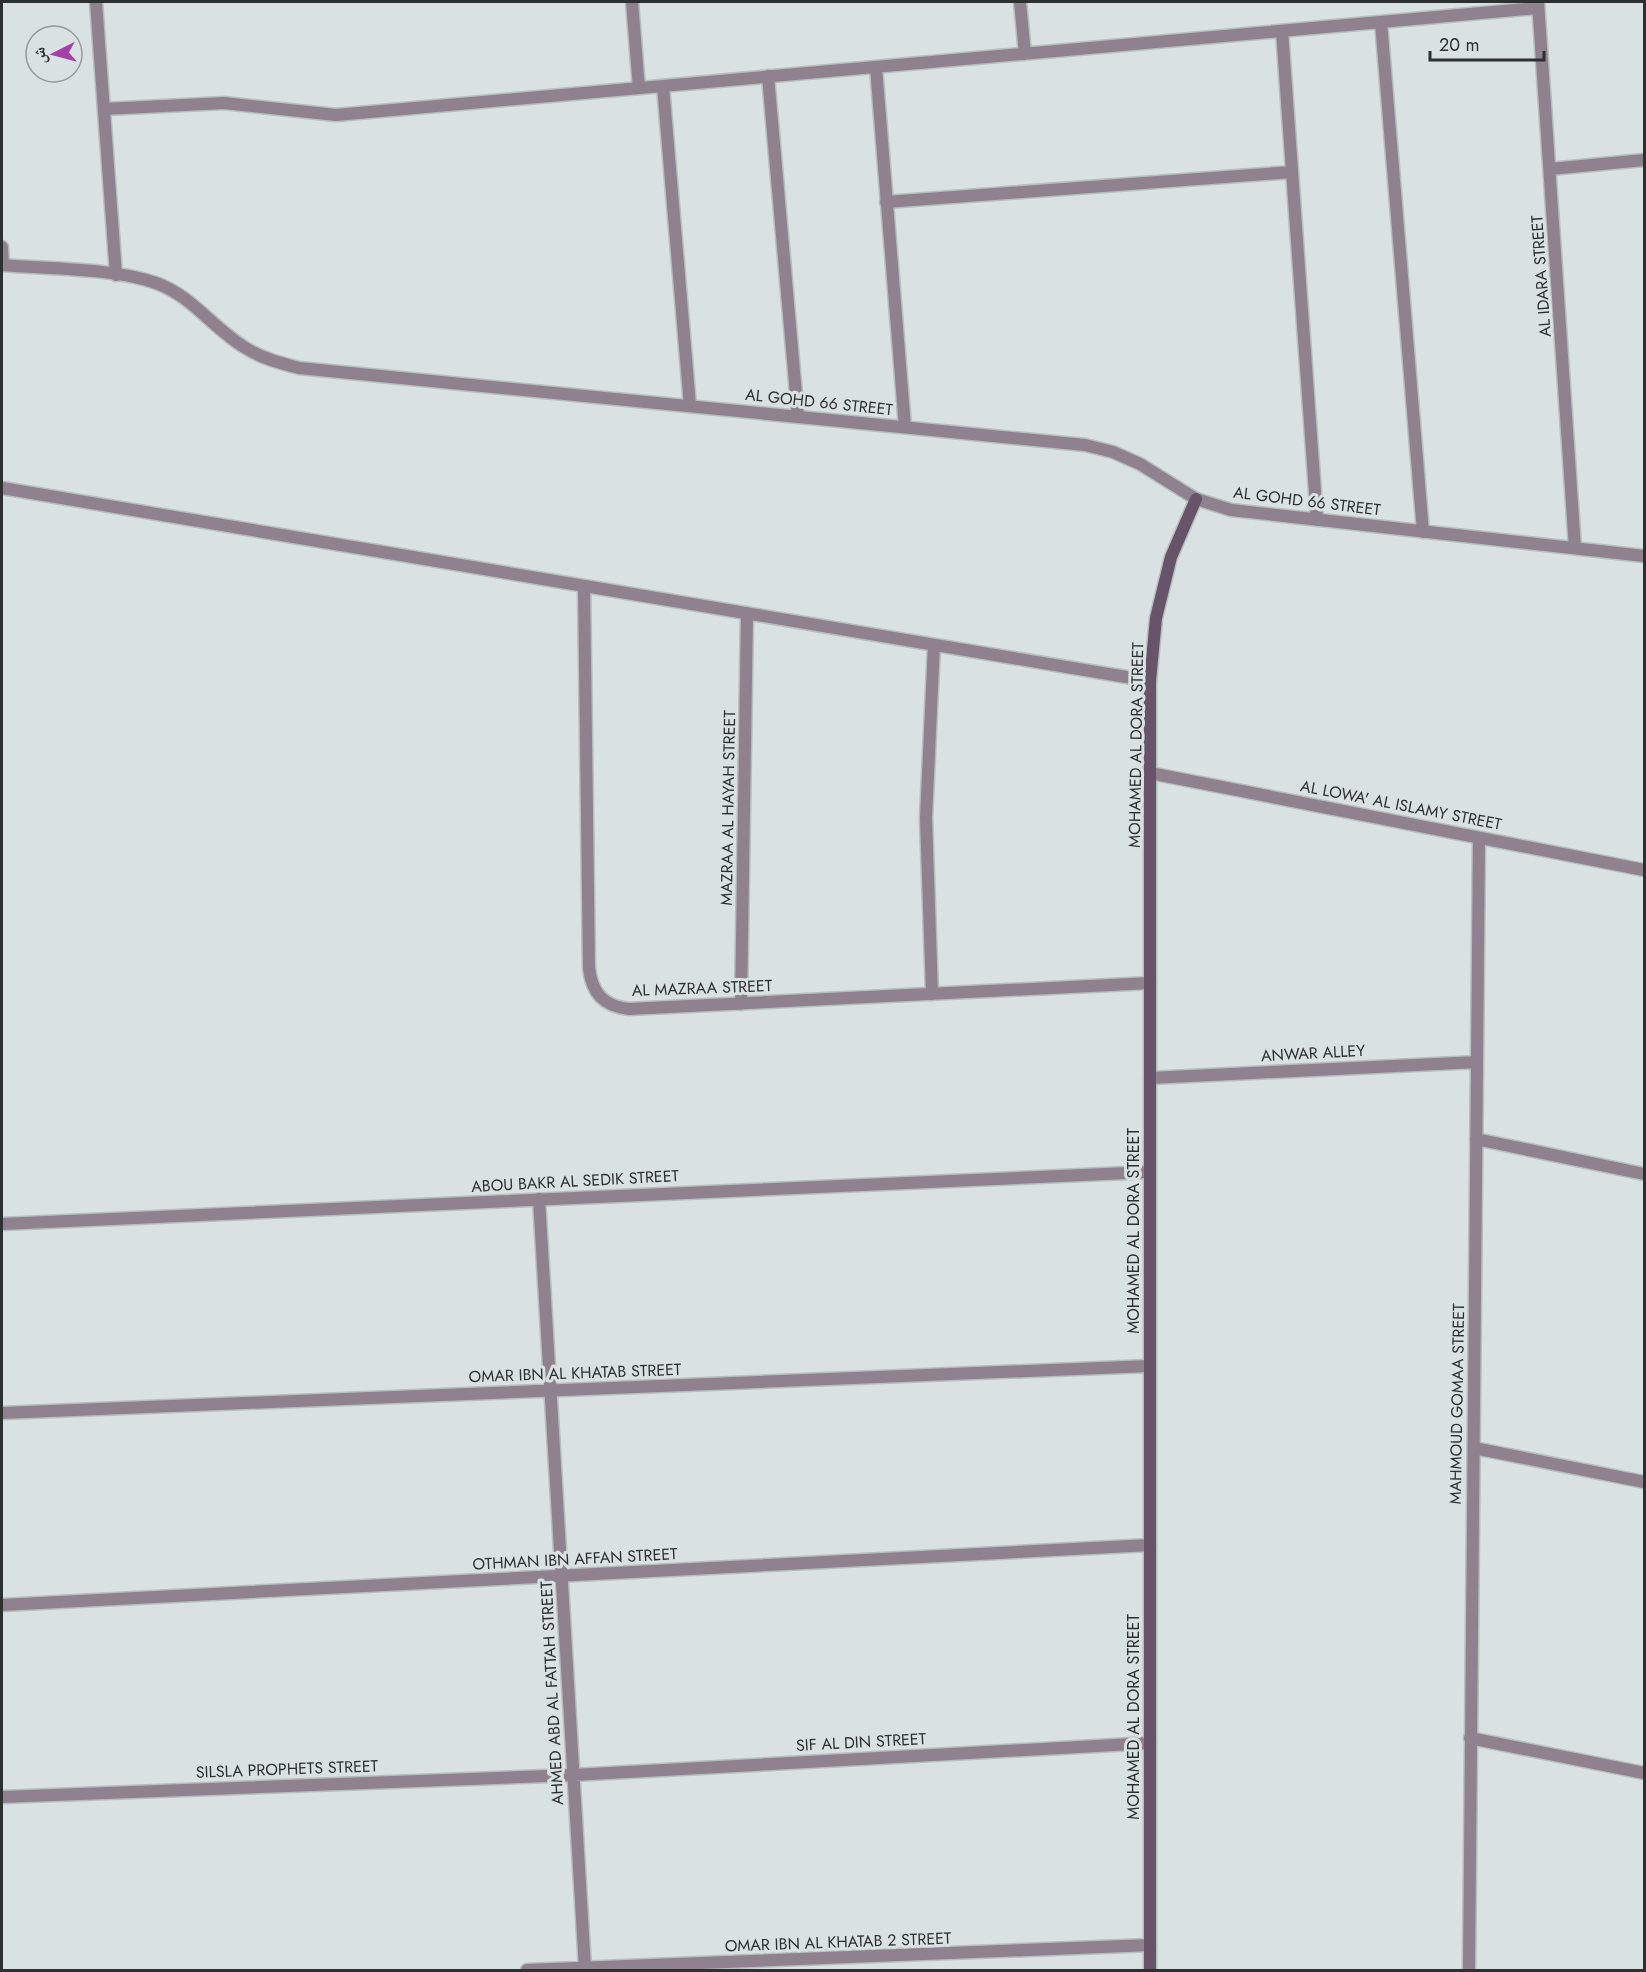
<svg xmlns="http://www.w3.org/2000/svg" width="1646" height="1972" viewBox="0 0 1646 1972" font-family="Jost,'Noto Naskh Arabic',sans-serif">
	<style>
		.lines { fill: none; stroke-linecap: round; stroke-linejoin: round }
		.street-casing { stroke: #b7bebe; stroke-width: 15 }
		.secondary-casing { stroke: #b7bebe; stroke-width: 15 }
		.street { stroke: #8f818e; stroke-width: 12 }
		.secondary { stroke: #685468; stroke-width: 12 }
		.labels { text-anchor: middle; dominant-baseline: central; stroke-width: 6; stroke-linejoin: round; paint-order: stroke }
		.street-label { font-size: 16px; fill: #2d3030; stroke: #dae1e2 }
	</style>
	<rect width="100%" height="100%" fill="#dae1e2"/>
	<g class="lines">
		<defs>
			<path id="street" d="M96,2L116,275
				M632,2L639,88
				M1020,2L1025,54
				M1538,2L1575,548
				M1381,22L1423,532
				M1282,31L1317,520
				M876,67L905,427
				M768,76L798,417
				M663,86L690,406
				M104,109L224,103L336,115L1538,8
				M1550,169L1644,160
				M886,202L1292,172
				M2,247L3,265
				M2,265C47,269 114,268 156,283C192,296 212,327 244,347C261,358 280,363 299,368L1085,445L1113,452L1140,464L1196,499L1231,510L1644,556
				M2,488L1150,681
				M584,586L589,968C592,993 603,1006 629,1009L1150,983
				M1150,773L1644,870
				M932,994L926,818L934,645
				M741,1004L747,613
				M1150,1078L1477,1062
				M1476,1139L1644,1174
				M539,1199L585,1968
				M2,1224L1149,1172
				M2,1413L1149,1366
				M1474,1448L1644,1482
				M2,1605L1150,1545
				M1470,1738L1644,1773
				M2,1797L573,1775L1150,1743
				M527,1970L1150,1945
				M1469,1970L1479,838"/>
			<path id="secondary" d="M1150,1970V681L1156,618L1171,557L1196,499"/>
		</defs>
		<use href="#street" class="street-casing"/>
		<use href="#secondary" class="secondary-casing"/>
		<use href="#street" class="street"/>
		<use href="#secondary" class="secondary"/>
	</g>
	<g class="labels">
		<g class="street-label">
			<text transform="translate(1541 276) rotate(-94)">AL IDARA STREET</text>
			<text transform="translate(819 402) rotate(6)">AL GOHD 66 STREET</text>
			<text transform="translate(1307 501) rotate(7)">AL GOHD 66 STREET</text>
			<text transform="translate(1136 745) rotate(-89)">MOHAMED AL DORA STREET</text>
			<text transform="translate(1401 805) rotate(11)">AL LOWA' AL ISLAMY STREET</text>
			<text transform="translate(728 808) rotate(-89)">MAZRAA AL HAYAH STREET</text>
			<text transform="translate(702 988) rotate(-2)">AL MAZRAA STREET</text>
			<text transform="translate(1313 1053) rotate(-3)">ANWAR ALLEY</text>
			<text transform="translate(575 1181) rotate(-3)">ABOU BAKR AL SEDIK STREET</text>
			<text transform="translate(1133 1231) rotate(-90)">MOHAMED AL DORA STREET</text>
			<text transform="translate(575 1373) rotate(-2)">OMAR IBN AL KHATAB STREET</text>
			<text transform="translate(1457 1404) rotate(-89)">MAHMOUD GOMAA STREET</text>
			<text transform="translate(575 1559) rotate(-3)">OTHMAN IBN AFFAN STREET</text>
			<text transform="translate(552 1693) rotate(-93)">AHMED ABD AL FATTAH STREET</text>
			<text transform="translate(1133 1717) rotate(-90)">MOHAMED AL DORA STREET</text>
			<text transform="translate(861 1742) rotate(-3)">SIF AL DIN STREET</text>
			<text transform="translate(287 1769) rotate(-2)">SILSLA PROPHETS STREET</text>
			<text transform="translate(838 1942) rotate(-2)">OMAR IBN AL KHATAB 2 STREET</text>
		</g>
	</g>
	<rect width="1646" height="1972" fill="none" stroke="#2d3030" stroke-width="6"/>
	<g transform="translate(54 54) rotate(264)"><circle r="28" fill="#dae1e2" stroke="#959a9b" stroke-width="1.5"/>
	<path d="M0-4.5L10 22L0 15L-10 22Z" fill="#a541a6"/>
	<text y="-9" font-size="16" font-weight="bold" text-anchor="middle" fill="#2d3030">ش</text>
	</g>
	<path d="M1430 51v9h114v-9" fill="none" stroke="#2d3030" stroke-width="3"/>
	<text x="1439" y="51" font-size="18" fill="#2d3030" stroke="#dae1e2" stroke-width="4.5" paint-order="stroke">20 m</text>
</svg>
